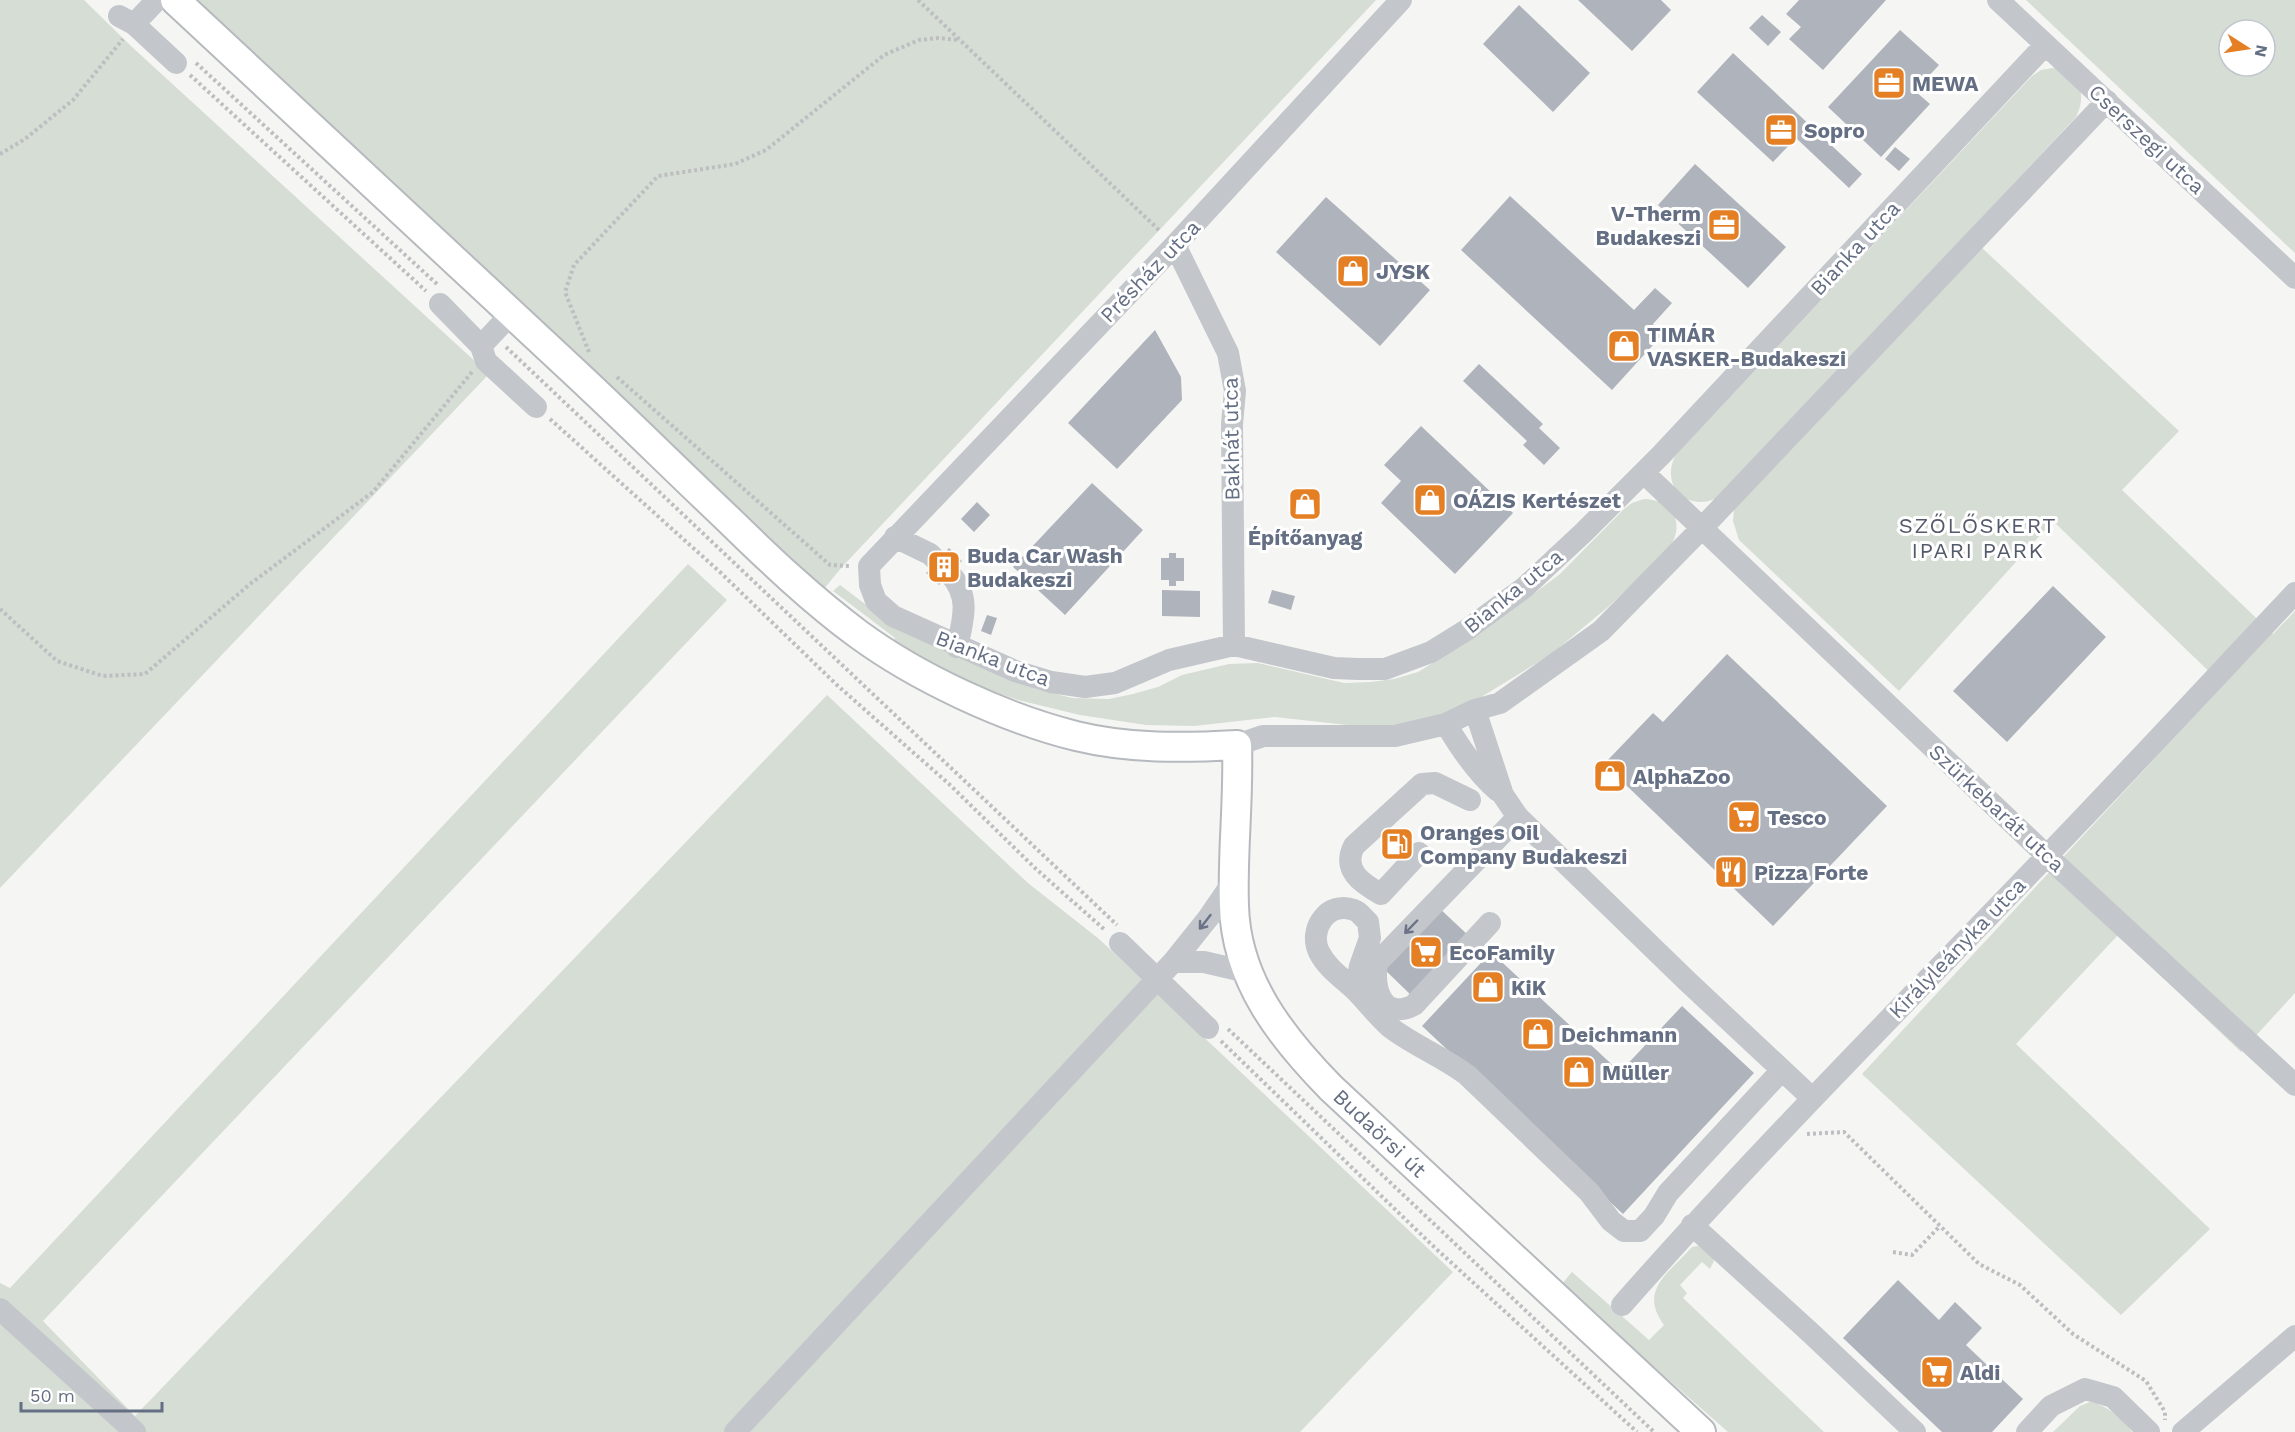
<svg xmlns="http://www.w3.org/2000/svg" width="2295" height="1432" viewBox="0 0 2295 1432" font-family="'Work Sans',sans-serif">
	<style>
		.green { fill: #d5ddd4; fill-rule: evenodd }
		.building { fill: #afb3bb }
		.lines { fill: none; stroke-linecap: round; stroke-linejoin: round }
		.major-casing { stroke: #b6b9be; stroke-width: 32 }
		.path { stroke: #bdbec1; stroke-width: 4; stroke-dasharray: 3 3; stroke-linecap: butt }
		.minor { stroke: #c3c6ca; stroke-width: 22 }
		.major { stroke: #fff; stroke-width: 28 }
		.oneway { stroke: #6a7388 }
		.labels { text-anchor: middle; dominant-baseline: central; stroke-width: 6; stroke-linejoin: round; paint-order: stroke }
		.poi-label { font-size: 21px; font-weight: bold; fill: #656f84; stroke: #fff; text-anchor: start }
		.street-label { font-size: 21px; fill: #656f84; stroke: #fff }
		.neighbourhood-label { font-size: 22px; letter-spacing: 1.5px; fill: #535a69; stroke: #fff }
	</style>
	<rect width="100%" height="100%" fill="#f5f6f3"/>
	<path class="green" d="M0,0H84L132,47L489,374L0,888Z
		M195,0H1376L842,567L823,590L564,353Z
		M2026,0H2295V253ZM2229,30H2265V66H2229Z
		M2053,68C2079,74 2088,93 2076,117L1719,497C1689,513 1660,488 1675,456L2032,76L2041,70Z
		M1981,247L2179,431L2122,490L2273,634L2295,611V993L2241,1052L2118,935L2016,1044L2210,1229L2121,1315L1862,1074L2223,685L2053,521L1899,691L1739,540L1733,521L1734,509Z
		M1644,499C1675,500 1685,524 1669,549L1608,607L1550,655L1468,705L1403,727L1347,725L1275,717L1194,726L1146,725L1080,715L1018,700L975,685L892,644L895,638L833,591L840,585L902,632L1036,689L1072,698L1109,699L1133,694L1158,687L1182,675L1229,664L1258,663L1344,683L1371,682L1394,679L1418,672L1481,633L1560,574L1624,509L1632,503Z
		M688,564L727,600L43,1321L135,1416L827,695L1028,883L1099,939L1143,980L1453,1272L1300,1432H0V1283L10,1288Z
		M1697,1246L1702,1247L1712,1256L1714,1261L1710,1269L1702,1262L1680,1285L1687,1293L1683,1298L1824,1432H1728L1561,1285L1572,1272L1649,1340L1664,1325C1638,1290 1669,1273 1692,1247Z
		M2090,1402C2106,1405 2123,1418 2132,1432H2053L2080,1406Z"/>
	<path class="building" d="M1578,0H1661L1671,10L1632,51Z
		M1799,0H1886L1823,70L1789,39L1801,27L1786,14Z
		M1519,5L1590,73L1553,112L1483,44Z
		M1762,15L1781,32L1768,46L1749,28Z
		M1900,30L1939,65L1915,91L1930,104L1881,157L1828,107Z
		M1733,53L1862,174L1849,188L1796,138L1773,162L1697,92Z
		M1895,147L1910,159L1899,171L1885,159Z
		M1695,164L1786,247L1748,288L1658,205Z
		M1510,196L1634,310L1655,288L1672,303L1653,324L1663,334L1612,390L1461,250Z
		M1326,197L1430,290L1380,346L1276,252Z
		M1155,330L1181,377L1182,400L1117,469L1068,423Z
		M1479,364L1543,424L1539,428L1560,448L1544,465L1523,445L1527,441L1463,381Z
		M1421,426L1513,513L1455,574L1381,503L1401,481L1384,465Z
		M1092,483L1143,530L1065,615L1013,567Z
		M977,502L990,515L974,532L961,519Z
		M949,548L962,561L939,585L926,573Z
		M1169,553H1176V558H1184V581H1176V586H1169V580H1161V558H1169Z
		M2053,586L2106,637L2007,742L1953,691Z
		M1162,590L1200,591V617L1162,616Z
		M1272,590L1295,596L1291,610L1268,603Z
		M987,615L997,618L991,635L981,631Z
		M1727,654L1887,806L1773,926L1604,764L1653,713L1663,722Z
		M1437,906L1470,937L1414,998L1382,967Z
		M1491,952L1620,1072L1682,1006L1754,1073L1623,1214L1422,1026Z
		M1898,1280L1939,1320L1955,1302L1982,1328L1966,1345L2023,1399L1992,1432H1942L1843,1338Z"/>
	<g class="lines">
		<defs>
			<path id="major" d="M175,0C306,122 437,244 568,366C622,416 674,468 728,519C769,559 812,600 858,634C918,678 1004,718 1076,736C1129,749 1183,748 1237,745C1239,799 1232,853 1234,906C1236,980 1281,1037 1331,1088L1701,1432"/>
		</defs>
		<use href="#major" class="major-casing"/>
		<path class="path" d="M918,0L1160,231
			M196,63L438,285
			M190,75L426,291
			M0,154L25,139L73,100L123,39
			M506,347L1117,925
			M589,352L565,292L574,265L658,176L735,164L766,150L884,55L919,40L938,38L960,40
			M617,377L830,565L850,566
			M550,419L721,573L838,686L949,784L1036,869L1105,930
			M0,609L57,661L103,676L145,674L250,584L373,492L472,372
			M1228,1029L1654,1432
			M1221,1041L1432,1245L1637,1432
			M1807,1134L1844,1132L1979,1264L2020,1285L2073,1334L2146,1381L2165,1412V1420
			M1893,1252L1912,1255L1940,1226"/>
		<path class="minor" d="M1401,0L1175,245L869,566L870,585L876,601L893,616L1015,671L1051,682L1085,687L1115,683L1169,660L1234,645L1334,668L1358,669H1385L1431,652L1468,629L1525,587L1584,532L1661,455L2045,45
			M1998,0L2295,278
			M119,16L134,24L176,63
			M134,24L157,0
			M1175,245L1228,353L1235,391L1232,424L1234,645
			M440,304L481,346L486,361L536,407
			M481,346L511,314
			M1644,473L2047,856L2295,1085
			M895,537L930,554L937,561
			M950,574C971,597 963,620 957,647
			M1475,710L1503,795L1518,817L1687,981L1812,1098
			M1446,724C1460,748 1476,772 1498,791
			M1237,745L1263,736H1395L1446,724L1475,710L1500,703L1601,631L1702,528L2107,101
			M1419,853L1381,894C1361,883 1342,870 1354,846L1422,784L1435,783L1470,800
			M1490,923L1414,1005C1382,1021 1373,989 1377,963L1518,817
			M1120,943L1208,1028
			M1173,962H1204L1247,972
			M1355,990C1342,978 1327,968 1319,952C1308,929 1328,900 1354,910C1359,911 1364,919 1368,922L1370,938L1360,966L1355,990C1367,1002 1378,1017 1391,1028C1415,1046 1443,1057 1467,1075L1589,1192L1611,1221L1624,1231H1640L1654,1216L1668,1193L1782,1070
			M1692,1225L1814,1336L1915,1432
			M1622,1305C1755,1154 1898,1011 2038,865C2125,775 2209,684 2295,593
			M0,1309L135,1432
			M735,1432L1173,962L1209,917L1235,879
			M2027,1432L2051,1406L2085,1389L2113,1397L2149,1432
			M2183,1432L2295,1336"/>
		<use href="#major" class="major"/>
	</g>
	<defs><path id="oneway-shaft" d="M-6 0H5M1.5-3L5.5 0L1.5 3" fill="none" stroke-width="1.6" stroke-linecap="round" stroke-linejoin="round" transform="scale(1.5)"/></defs>
	<g class="oneway">
		<use href="#oneway-shaft" transform="translate(1205 922) rotate(128)"/>
		<use href="#oneway-shaft" transform="translate(1411 927) rotate(134)"/>
	</g>
	<defs>
		<symbol id="office-square" viewBox="-11 -11 22 22"><rect x="-9" y="-9" width="18" height="18" rx="4" fill="#e47f24" stroke="#fff"/><path d="M-6-3h4V-5.5h4V-3h4V5H-6ZM-1-4.5V-3h2v-1.5ZM-6 0V1H6V0Z" fill="#fff"/></symbol>
		<symbol id="shop-square" viewBox="-11 -11 22 22"><rect x="-9" y="-9" width="18" height="18" rx="4" fill="#e47f24" stroke="#fff"/><path d="M-5-2.5h2.3a2.7 3.5 0 0 1 5.4 0H5L5.5 6h-11ZM-1.5-2.5h3a1.5 2.3 0 0 0-3 0Z" fill="#fff"/></symbol>
		<symbol id="building-square" viewBox="-11 -11 22 22"><rect x="-9" y="-9" width="18" height="18" rx="4" fill="#e47f24" stroke="#fff"/><path d="M-4-6H4V6H1V3H-1V6H-4ZM-2.5-4.3h1.7v1.8h-1.7ZM.8-4.3h1.7v1.8H.8ZM-2.5-1h1.7V.8h-1.7ZM.8-1h1.7V.8H.8Z" fill="#fff"/></symbol>
		<symbol id="supermarket-square" viewBox="-11 -11 22 22"><rect x="-9" y="-9" width="18" height="18" rx="4" fill="#e47f24" stroke="#fff"/><path d="M-6-5.5h2.5l.6 2H6L4.5 2H-2.5L-4.4-4H-6ZM-1.5 3.2a1.3 1.3 0 1 0 .1 0ZM3 3.2a1.3 1.3 0 1 0 .1 0Z" fill="#fff"/></symbol>
		<symbol id="fuel-square" viewBox="-11 -11 22 22"><rect x="-9" y="-9" width="18" height="18" rx="4" fill="#e47f24" stroke="#fff"/><path d="M-5.5-6h7V0h2V4h1.3V-2.5L3-4.5l.8-.8L6-3V5H2.5V1h-1V6h-7ZM-4.2-4.7v3.2H.2V-4.7Z" fill="#fff"/></symbol>
		<symbol id="restaurant-square" viewBox="-11 -11 22 22"><rect x="-9" y="-9" width="18" height="18" rx="4" fill="#e47f24" stroke="#fff"/><path d="M-5-6h1v4h1v-4h1v4h1v-4h1v5L-1.5 .5V6h-2V.5L-5-1ZM5-6V6H3V1.5H1.5Q1.5-4 5-6Z" fill="#fff"/></symbol>
	</defs>
	<g fill-rule="evenodd">
		<use href="#office-square" x="1870" y="64" width="38" height="38"/>
		<use href="#office-square" x="1762" y="111" width="38" height="38"/>
		<use href="#office-square" x="1705" y="206" width="38" height="38"/>
		<use href="#shop-square" x="1334" y="252" width="38" height="38"/>
		<use href="#shop-square" x="1605" y="327" width="38" height="38"/>
		<use href="#shop-square" x="1411" y="481" width="38" height="38"/>
		<use href="#shop-square" x="1286" y="485" width="38" height="38"/>
		<use href="#building-square" x="925" y="548" width="38" height="38"/>
		<use href="#shop-square" x="1591" y="757" width="38" height="38"/>
		<use href="#supermarket-square" x="1725" y="798" width="38" height="38"/>
		<use href="#fuel-square" x="1378" y="825" width="38" height="38"/>
		<use href="#restaurant-square" x="1712" y="853" width="38" height="38"/>
		<use href="#supermarket-square" x="1407" y="933" width="38" height="38"/>
		<use href="#shop-square" x="1469" y="968" width="38" height="38"/>
		<use href="#shop-square" x="1519" y="1015" width="38" height="38"/>
		<use href="#shop-square" x="1560" y="1053" width="38" height="38"/>
		<use href="#supermarket-square" x="1918" y="1353" width="38" height="38"/>
	</g>
	<g class="labels">
		<g class="poi-label">
			<text x="1912" y="83">MEWA</text>
			<text x="1804" y="130">Sopro</text>
			<text x="1701" y="213" text-anchor="end">V-Therm<tspan x="1701" dy="24">Budakeszi</tspan></text>
			<text x="1376" y="271">JYSK</text>
			<text x="1647" y="334">TIMÁR<tspan x="1647" dy="24">VASKER-Budakeszi</tspan></text>
			<text x="1453" y="500">OÁZIS Kertészet</text>
			<text x="1305" y="537" text-anchor="middle">Építőanyag</text>
			<text x="967" y="555">Buda Car Wash<tspan x="967" dy="24">Budakeszi</tspan></text>
			<text x="1633" y="776">AlphaZoo</text>
			<text x="1767" y="817">Tesco</text>
			<text x="1420" y="832">Oranges Oil<tspan x="1420" dy="24">Company Budakeszi</tspan></text>
			<text x="1754" y="872">Pizza Forte</text>
			<text x="1449" y="952">EcoFamily</text>
			<text x="1511" y="987">KiK</text>
			<text x="1561" y="1034">Deichmann</text>
			<text x="1602" y="1072">Müller</text>
			<text x="1960" y="1372">Aldi</text>
		</g>
		<g class="street-label">
			<text transform="translate(2147 139) rotate(43)">Cserszegi utca</text>
			<text transform="translate(1855 248) rotate(-47)">Bianka utca</text>
			<text transform="translate(1150 271) rotate(-46)">Présház utca</text>
			<text transform="translate(1231 439) rotate(-91)">Bakhát utca</text>
			<text transform="translate(1513 591) rotate(-39)">Bianka utca</text>
			<text transform="translate(993 658) rotate(21)">Bianka utca</text>
			<text transform="translate(1997 808) rotate(43)">Szürkebarát utca</text>
			<text transform="translate(1957 948) rotate(-46)">Királyleányka utca</text>
			<text transform="translate(1380 1133) rotate(43)">Budaörsi út</text>
		</g>
		<g class="neighbourhood-label">
			<text x="1978" y="525">SZŐLŐSKERT<tspan x="1978" dy="25">IPARI PARK</tspan></text>
		</g>
	</g>
	<g transform="translate(2247 48) rotate(102)"><circle r="28" fill="#ffffff" stroke="#c1c5ce" stroke-width="1.5"/>
	<path d="M0-4.5L10 22L0 15L-10 22Z" fill="#e47f24"/>
	<text y="-9" font-size="16" font-weight="bold" text-anchor="middle" fill="#656f84">N</text>
	</g>
	<path d="M21 1402v9h141v-9" fill="none" stroke="#656f84" stroke-width="3"/>
	<text x="30" y="1402" font-size="18" fill="#656f84" stroke="#ffffff" stroke-width="4.5" paint-order="stroke">50 m</text>
</svg>
